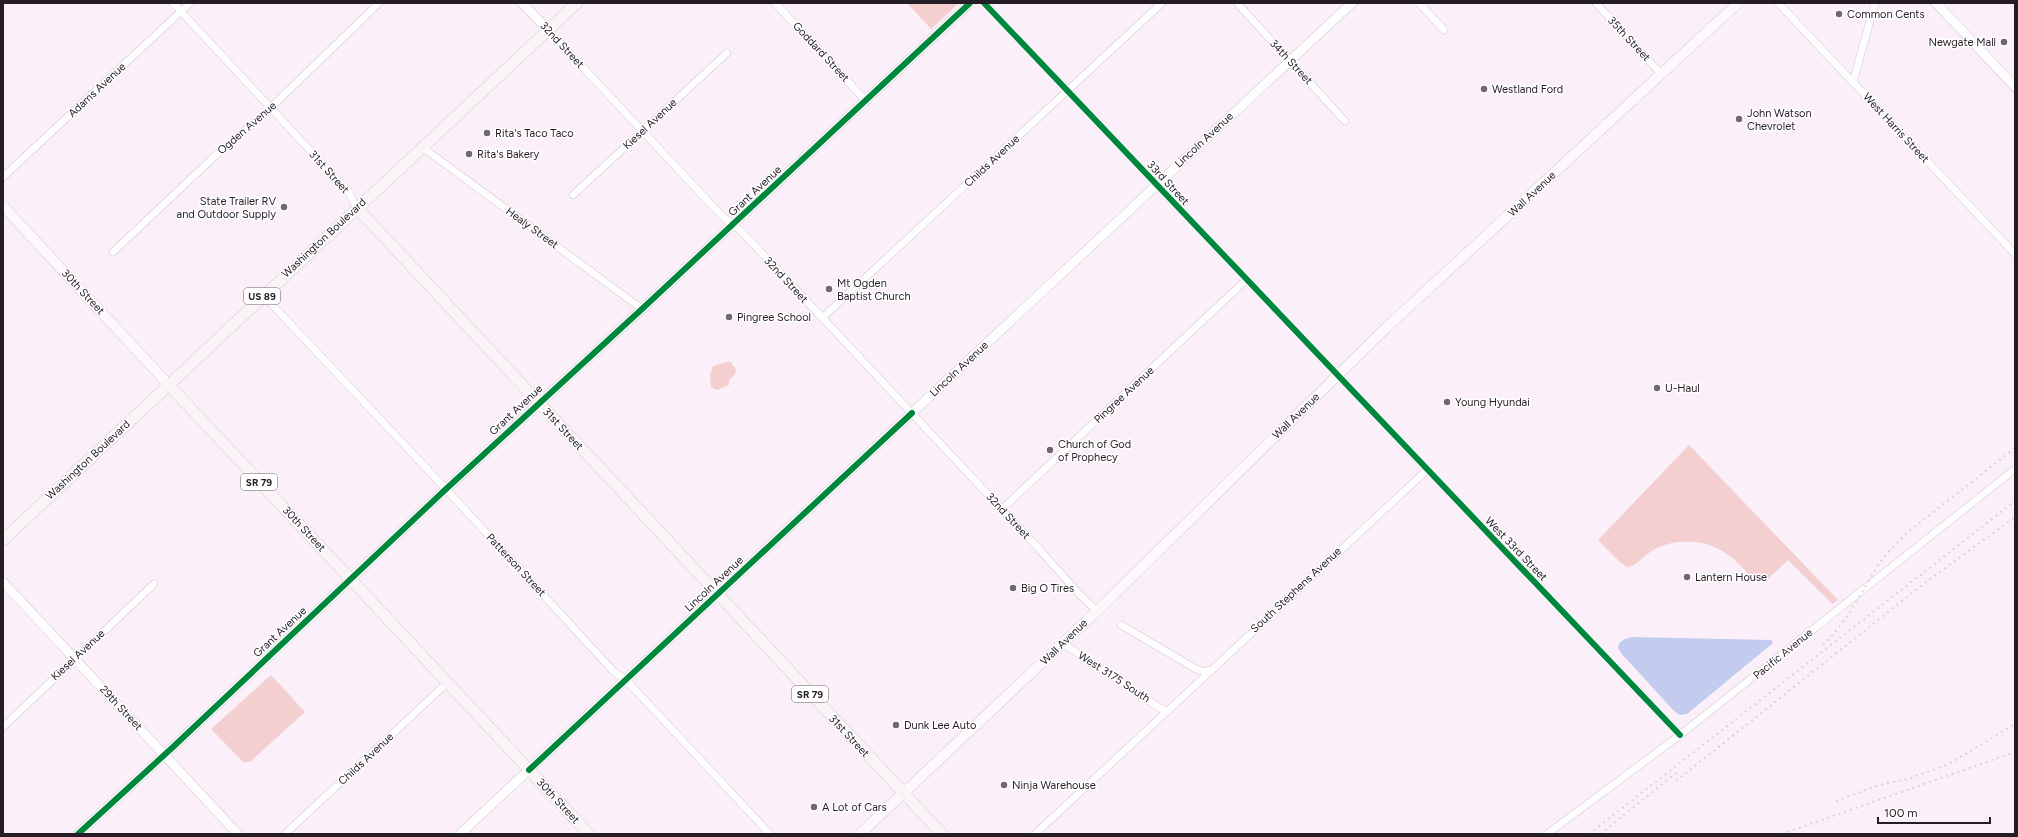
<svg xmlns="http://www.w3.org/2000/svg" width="2018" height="837" viewBox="0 0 2018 837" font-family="Figtree,sans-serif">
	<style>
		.green { fill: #f3cfd0 }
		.water { fill: #c3cbee }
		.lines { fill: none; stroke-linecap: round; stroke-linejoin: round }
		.minor-casing { stroke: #d1c8d0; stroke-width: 8 }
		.tertiary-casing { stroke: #d1c8d0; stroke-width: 10 }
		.secondary-casing { stroke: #d1c8d0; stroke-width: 11 }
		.primary-casing { stroke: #d2ccd2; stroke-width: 12 }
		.minor { stroke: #fefdfe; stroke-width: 7 }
		.tertiary { stroke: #fefdfe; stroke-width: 9 }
		.secondary { stroke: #fdf8fb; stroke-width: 10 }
		.primary { stroke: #faf4f7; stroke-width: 11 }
		.rail { stroke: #d7d4d7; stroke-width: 2; stroke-dasharray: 2 4; stroke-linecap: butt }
		.cycleway-casing { stroke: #fff; stroke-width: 8 }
		.cycleway { stroke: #00873e; stroke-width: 6 }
		.poi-dot { fill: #706770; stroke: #fff; stroke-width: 1.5 }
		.labels { text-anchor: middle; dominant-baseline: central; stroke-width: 3; stroke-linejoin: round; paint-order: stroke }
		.shield { fill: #fff; stroke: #666166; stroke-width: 1 }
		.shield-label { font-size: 10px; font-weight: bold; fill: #251d25 }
		.poi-label { font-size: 11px; fill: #251d25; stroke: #fff; text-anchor: start }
		.street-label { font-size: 11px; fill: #251d25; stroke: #fff }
	</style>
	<rect width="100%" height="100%" fill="#fbf0fa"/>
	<path class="green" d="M907,3H959L931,29Z
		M730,361L736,370L735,374L729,380V385L717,390L711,387L710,375L713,366Z
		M1689,445L1838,600L1832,604L1788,560L1767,580L1760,582C1752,580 1747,572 1742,567C1724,548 1704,539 1679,542C1667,543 1654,548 1645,556C1639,560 1635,567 1627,567L1621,563L1598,540Z
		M271,675L305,712L251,761L244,763L211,729Z"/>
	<path class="water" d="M1633,637L1771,640L1773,643L1687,714L1680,715L1674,711L1621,653L1618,648L1619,643L1625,639Z"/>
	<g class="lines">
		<defs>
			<path id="minor" d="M173,3L348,191L357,208
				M775,3L866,101
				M984,3L1680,735
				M1237,3L1345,121
				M1419,3L1444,30
				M1596,3L1661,74
				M1778,3L2015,254
				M548,30L721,215L742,232L1040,550L1080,595L1097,611
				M1853,82L1875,3
				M422,147L642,309
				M3,177L190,3
				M573,195L727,53
				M113,252L215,156L261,117L379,3
				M263,295L446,489L614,672L626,680L770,834
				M822,318L1162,3
				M1002,509L1246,280
				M1121,625L1196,669L1205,672L1210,670
				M1062,643L1166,712
				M3,727L154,584
				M285,834L447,683
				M1035,834L1427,470
				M1547,834L1680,735L2015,469"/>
			<path id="tertiary" d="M522,3L548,30
				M1936,3L2015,87
				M3,582L238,834
				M78,834L173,747L446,489L642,309L970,3
				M460,834L1352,3"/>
			<path id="secondary" d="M3,206L168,384
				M860,834L1097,611L1388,326L1738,3"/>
			<path id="primary" d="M357,208L942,834
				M168,384L589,834
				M3,540L577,3"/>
		</defs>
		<use href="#minor" class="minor-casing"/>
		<use href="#tertiary" class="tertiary-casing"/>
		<use href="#secondary" class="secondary-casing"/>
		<use href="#primary" class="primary-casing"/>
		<use href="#minor" class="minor"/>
		<use href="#tertiary" class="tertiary"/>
		<use href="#secondary" class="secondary"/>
		<use href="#primary" class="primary"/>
		<path class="rail" d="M1823,645C1847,622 1860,594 1877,567C1886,553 1897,543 1908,532L2015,448
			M1676,781L1922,585L2015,517
			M1836,801L1876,786L1911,778L1947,765L2015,724
			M1589,834L2015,501
			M1600,834L1680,770
			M1782,834L2015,752"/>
		<defs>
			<path id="cycleway" d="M984,3L1680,735
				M529,770L912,413
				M78,834L173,747L446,489L642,309L970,3"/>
		</defs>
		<use href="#cycleway" class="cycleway-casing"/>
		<use href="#cycleway" class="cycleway"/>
	</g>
	<g class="poi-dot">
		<circle cx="1839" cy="14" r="4"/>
		<circle cx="2004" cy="42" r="4"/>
		<circle cx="1484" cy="89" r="4"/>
		<circle cx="1739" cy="119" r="4"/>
		<circle cx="487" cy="133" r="4"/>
		<circle cx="469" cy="154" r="4"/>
		<circle cx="284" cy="207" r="4"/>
		<circle cx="829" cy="289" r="4"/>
		<circle cx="729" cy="317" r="4"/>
		<circle cx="1657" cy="388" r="4"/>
		<circle cx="1447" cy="402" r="4"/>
		<circle cx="1050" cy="450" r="4"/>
		<circle cx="1687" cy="577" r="4"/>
		<circle cx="1013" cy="588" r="4"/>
		<circle cx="896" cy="725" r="4"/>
		<circle cx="1004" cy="785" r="4"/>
		<circle cx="814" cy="807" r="4"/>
	</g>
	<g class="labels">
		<g class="shield">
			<rect x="244" y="288" width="36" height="16" rx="3"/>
			<rect x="241" y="474" width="36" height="16" rx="3"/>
			<rect x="792" y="686" width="36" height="16" rx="3"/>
		</g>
		<g class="shield-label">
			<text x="262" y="296">US 89</text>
			<text x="259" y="482">SR 79</text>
			<text x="810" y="694">SR 79</text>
		</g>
		<g class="poi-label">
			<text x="1847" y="14">Common Cents</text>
			<text x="1996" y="42" text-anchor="end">Newgate Mall</text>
			<text x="1492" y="89">Westland Ford</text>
			<text x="1747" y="113">John Watson<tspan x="1747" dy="13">Chevrolet</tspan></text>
			<text x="495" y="133">Rita's Taco Taco</text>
			<text x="477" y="154">Rita's Bakery</text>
			<text x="276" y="201" text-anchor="end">State Trailer RV<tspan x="276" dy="13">and Outdoor Supply</tspan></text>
			<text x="837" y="283">Mt Ogden<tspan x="837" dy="13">Baptist Church</tspan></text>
			<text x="737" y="317">Pingree School</text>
			<text x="1665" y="388">U-Haul</text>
			<text x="1455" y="402">Young Hyundai</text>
			<text x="1058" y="444">Church of God<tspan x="1058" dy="13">of Prophecy</tspan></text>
			<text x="1695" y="577">Lantern House</text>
			<text x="1021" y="588">Big O Tires</text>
			<text x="904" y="725">Dunk Lee Auto</text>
			<text x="1012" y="785">Ninja Warehouse</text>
			<text x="822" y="807">A Lot of Cars</text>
		</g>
		<g class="street-label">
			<text transform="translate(1629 39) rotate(47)">35th Street</text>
			<text transform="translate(562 45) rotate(47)">32nd Street</text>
			<text transform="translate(821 52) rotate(47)">Goddard Street</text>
			<text transform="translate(1291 62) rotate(47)">34th Street</text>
			<text transform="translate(97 90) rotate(-43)">Adams Avenue</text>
			<text transform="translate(650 124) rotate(-43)">Kiesel Avenue</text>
			<text transform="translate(247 128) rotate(-41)">Ogden Avenue</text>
			<text transform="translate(1896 128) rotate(47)">West Harris Street</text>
			<text transform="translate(1204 140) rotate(-43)">Lincoln Avenue</text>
			<text transform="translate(992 161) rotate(-43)">Childs Avenue</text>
			<text transform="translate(329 172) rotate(48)">31st Street</text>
			<text transform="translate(1168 183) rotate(47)">33rd Street</text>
			<text transform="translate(755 191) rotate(-43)">Grant Avenue</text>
			<text transform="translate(1532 194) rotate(-43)">Wall Avenue</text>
			<text transform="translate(532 228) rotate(36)">Healy Street</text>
			<text transform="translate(324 238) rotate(-43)">Washington Boulevard</text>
			<text transform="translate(786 280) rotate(47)">32nd Street</text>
			<text transform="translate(83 292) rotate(47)">30th Street</text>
			<text transform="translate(959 369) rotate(-43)">Lincoln Avenue</text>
			<text transform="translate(1124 395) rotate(-43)">Pingree Avenue</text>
			<text transform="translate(516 410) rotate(-43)">Grant Avenue</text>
			<text transform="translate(1296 416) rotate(-44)">Wall Avenue</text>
			<text transform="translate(563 429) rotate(47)">31st Street</text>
			<text transform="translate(88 460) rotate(-43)">Washington Boulevard</text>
			<text transform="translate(1008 516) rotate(47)">32nd Street</text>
			<text transform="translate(304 529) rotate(47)">30th Street</text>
			<text transform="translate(1516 549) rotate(46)">West 33rd Street</text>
			<text transform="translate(516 565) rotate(47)">Patterson Street</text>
			<text transform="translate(714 584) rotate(-43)">Lincoln Avenue</text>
			<text transform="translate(1296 590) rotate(-43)">South Stephens Avenue</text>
			<text transform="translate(280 632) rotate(-43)">Grant Avenue</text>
			<text transform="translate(1064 642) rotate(-44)">Wall Avenue</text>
			<text transform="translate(1783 654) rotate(-39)">Pacific Avenue</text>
			<text transform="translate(78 655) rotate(-43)">Kiesel Avenue</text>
			<text transform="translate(1114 677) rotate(33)">West 3175 South</text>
			<text transform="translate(121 708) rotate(47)">29th Street</text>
			<text transform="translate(849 736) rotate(47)">31st Street</text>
			<text transform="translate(366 759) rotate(-43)">Childs Avenue</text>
			<text transform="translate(558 801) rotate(47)">30th Street</text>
		</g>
	</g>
	<rect width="2018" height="837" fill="none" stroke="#251d25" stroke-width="8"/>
	<path d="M1878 817v6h112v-6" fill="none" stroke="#251d25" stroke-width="2"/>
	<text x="1884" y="817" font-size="12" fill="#251d25" stroke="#ffffff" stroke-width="3" paint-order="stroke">100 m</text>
</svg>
